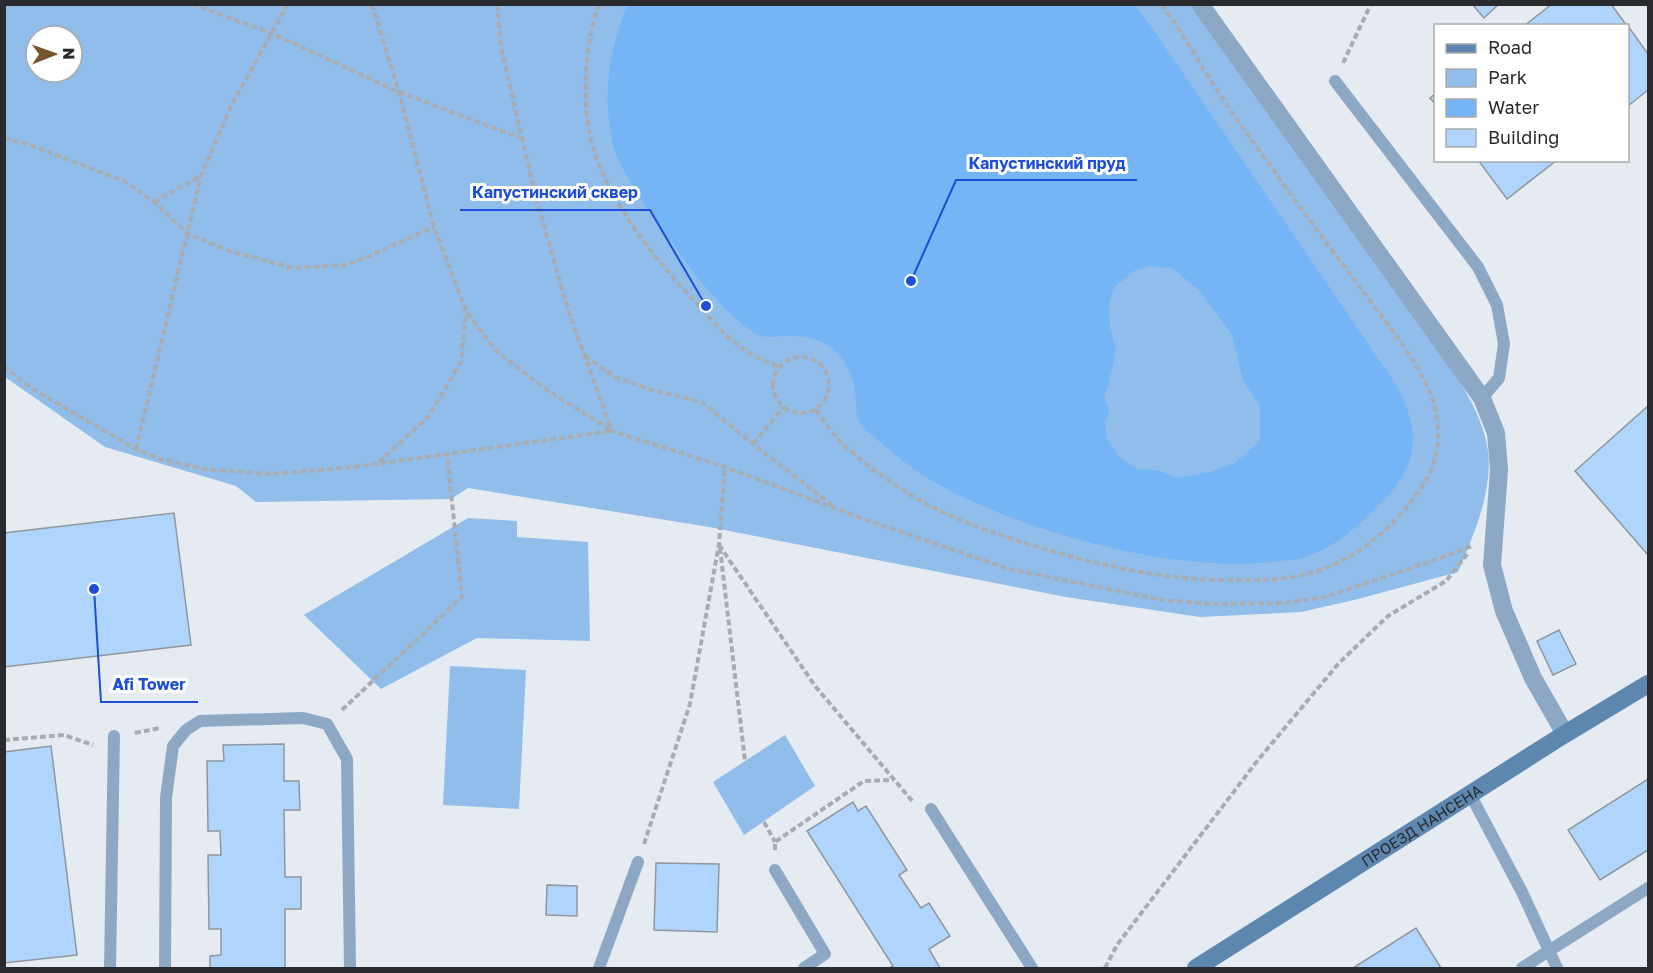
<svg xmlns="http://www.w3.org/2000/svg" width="1653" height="973" viewBox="0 0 1653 973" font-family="'Golos Text',sans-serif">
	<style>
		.green { fill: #91bdea; fill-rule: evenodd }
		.water { fill: #75b5f5; fill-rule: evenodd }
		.building { fill: #afd5fd; stroke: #90969c; stroke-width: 1.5 }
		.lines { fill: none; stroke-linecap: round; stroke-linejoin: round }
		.path { stroke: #a8acb1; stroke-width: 4; stroke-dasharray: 6 3; stroke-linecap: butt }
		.lane { stroke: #8da8c4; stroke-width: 12 }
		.street { stroke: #8da8c4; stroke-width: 18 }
		.secondary { stroke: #5e87b0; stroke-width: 18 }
		.labels { text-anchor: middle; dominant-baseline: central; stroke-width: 6; stroke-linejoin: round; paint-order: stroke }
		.street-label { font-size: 15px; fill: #282a2d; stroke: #fff }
		.leader { fill: none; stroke: #1d4ed8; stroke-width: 2 }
		.callout-dot { fill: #1d4ed8; stroke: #fff; stroke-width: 2 }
		.callout-label { font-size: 16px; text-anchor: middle; font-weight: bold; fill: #1d4ed8; stroke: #fff; stroke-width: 6; stroke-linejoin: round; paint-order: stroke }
	</style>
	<rect width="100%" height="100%" fill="#e5ebf1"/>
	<path class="green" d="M5,5H1192C1263,104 1335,204 1405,304C1433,345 1478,396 1487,445C1495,487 1474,534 1458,572L1358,599L1301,612L1200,617L1066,597L709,527L468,488L451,499L256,502L236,486L105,447L5,377ZM36,36H72V72H36Z
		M468,518L517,521V537L588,542L590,641L477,638L381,689L304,615Z
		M450,666L526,670L519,809L443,805Z
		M785,735L815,786L744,835L713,782Z"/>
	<path class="water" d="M627,5H1134L1148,22L1397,386C1420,431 1420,462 1384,500C1362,523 1334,549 1303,558C1295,560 1286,560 1278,561C1180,575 1032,534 945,488C918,474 897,457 874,437C870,433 864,429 860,424C856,418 856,407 856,400C855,380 846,357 829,346C818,339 806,336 793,336C781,335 767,340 756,334C726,315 695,276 675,247C653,217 630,187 615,152C612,144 612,135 610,127C603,84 612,44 627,5ZM1150,266L1172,268L1200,291L1232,335L1243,381L1260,406V441L1235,463L1210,472L1176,478L1157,470L1137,469L1119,457L1107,439L1105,421L1108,416L1109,407L1105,401V393L1109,384L1116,351L1110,327L1109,303L1115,287L1134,271Z"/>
	<path class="building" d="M1472,4H1499L1484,18Z
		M1552,4H1611L1627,26H1524Z
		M1628,26L1648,54V90L1628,106Z
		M1436,93V105L1430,98Z
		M1478,160H1557L1507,199Z
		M1648,406V555L1575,471Z
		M174,513L191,645L4,667V533Z
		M1559,630L1576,664L1553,675L1537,641Z
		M284,744V781H299L300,810H284L285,877H301V909H285V968H210V956L221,955V929H209L208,855H221L220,831H208L207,761H224L223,745Z
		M51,746L77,955L4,963V752Z
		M1648,779V850L1600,880L1568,830Z
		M853,802L858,811L866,806L907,870L899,875L921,908L929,903L950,936L929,949L940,968H889L893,966L807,831Z
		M656,863L719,864L717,932L654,930Z
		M547,885L577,886V916L546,915Z
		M1416,928L1441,968H1353Z"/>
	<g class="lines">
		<path class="path" d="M192,4L271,33L399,92L520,138
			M372,4L399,92L434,227L466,311L496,351L544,388L611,430
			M497,4L501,47L536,198L569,313L612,431L725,467L861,518L1009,569L1163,600L1214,604L1283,603L1325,597L1446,556L1471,546
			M599,4C585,44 581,99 591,140C607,203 659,264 703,310C716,325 729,340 746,351C756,358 768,362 779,367
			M1343,63L1371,4
			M4,138L30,145L124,181L154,202L187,233L229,251L293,268L345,265L372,255L434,227
			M154,202L201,176
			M585,356L615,377L652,390L702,402L753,444L832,505
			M773 385a28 28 0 1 1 56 0a28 28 0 1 1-56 0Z
			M4,366L31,388L136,449L160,459L204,469L270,474L354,467L612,431
			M816,410C824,421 833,435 843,444C863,463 886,479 909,494C944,516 985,530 1025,543C1096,565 1167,582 1242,580C1261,580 1281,580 1299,576C1338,568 1374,544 1400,515C1427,484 1442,461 1437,419C1433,378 1389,327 1365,294C1335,254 1304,214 1275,172C1256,146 1237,121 1220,94C1200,65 1183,33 1161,4
			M753,444L784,407
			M136,449L201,176L231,106L288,4
			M379,462L428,417L461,362L466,312
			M719,545L815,686L913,802
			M720,548L745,761
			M342,710L462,597L447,454
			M135,733L160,728
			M4,740L64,735L93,745
			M764,822L775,842
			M644,844L690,704L719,544L725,467
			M775,850V842L864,781L893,780
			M1105,968L1117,945L1258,760L1339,663L1388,616L1446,581L1468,553"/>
		<path class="lane" d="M1335,81L1478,267L1497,305L1504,344L1499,378L1482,398
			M1470,794L1522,892L1557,968
			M931,809L1032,968
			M775,870L825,954L804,968
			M110,968L114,736
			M165,968L166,798L173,746L186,730L200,721L303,718L327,724L347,759L350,968
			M599,968L638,862
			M1522,968L1648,888"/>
		<path class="street" d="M1200,4L1482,398L1496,433L1499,470L1492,565L1504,611L1533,678L1565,734"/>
		<path class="secondary" id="s1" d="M1196,968L1565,734L1648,684"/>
	</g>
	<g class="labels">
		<g class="street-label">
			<text stroke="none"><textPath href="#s1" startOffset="267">ПРОЕЗД НАНСЕНА</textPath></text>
		</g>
	</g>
	<path class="leader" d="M911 281L956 180H1137M706 306L650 210H460M94 589L101 702H198"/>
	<g class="callout-dot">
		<circle cx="911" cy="281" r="6"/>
		<circle cx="706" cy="306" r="6"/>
		<circle cx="94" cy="589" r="6"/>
	</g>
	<g class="callout-label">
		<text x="1047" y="169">Капустинский пруд</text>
		<text x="555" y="198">Капустинский сквер</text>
		<text x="149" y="690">Afi Tower</text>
	</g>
	<rect width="1653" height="973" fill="none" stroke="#282a2d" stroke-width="12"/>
	<rect x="1434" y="24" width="195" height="138" fill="#ffffff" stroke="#a9aaab" stroke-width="1.5"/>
	<rect x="1446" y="44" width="30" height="9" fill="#5e87b0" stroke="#a9aaab" stroke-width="1.5"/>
	<text x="1488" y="54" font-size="18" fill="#282a2d">Road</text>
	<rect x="1446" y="69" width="30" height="18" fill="#91bdea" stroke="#a9aaab" stroke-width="1.5"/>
	<text x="1488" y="84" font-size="18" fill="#282a2d">Park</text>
	<rect x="1446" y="99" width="30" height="18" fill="#75b5f5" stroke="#a9aaab" stroke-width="1.5"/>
	<text x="1488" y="114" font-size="18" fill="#282a2d">Water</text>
	<rect x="1446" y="129" width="30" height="18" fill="#afd5fd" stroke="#a9aaab" stroke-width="1.5"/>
	<text x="1488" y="144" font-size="18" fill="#282a2d">Building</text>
	<g transform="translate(54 54) rotate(89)"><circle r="28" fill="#ffffff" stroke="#a9aaab" stroke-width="1.5"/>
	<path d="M0-4.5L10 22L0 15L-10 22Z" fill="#77552c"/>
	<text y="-9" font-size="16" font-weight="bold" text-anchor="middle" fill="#282a2d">N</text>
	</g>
</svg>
